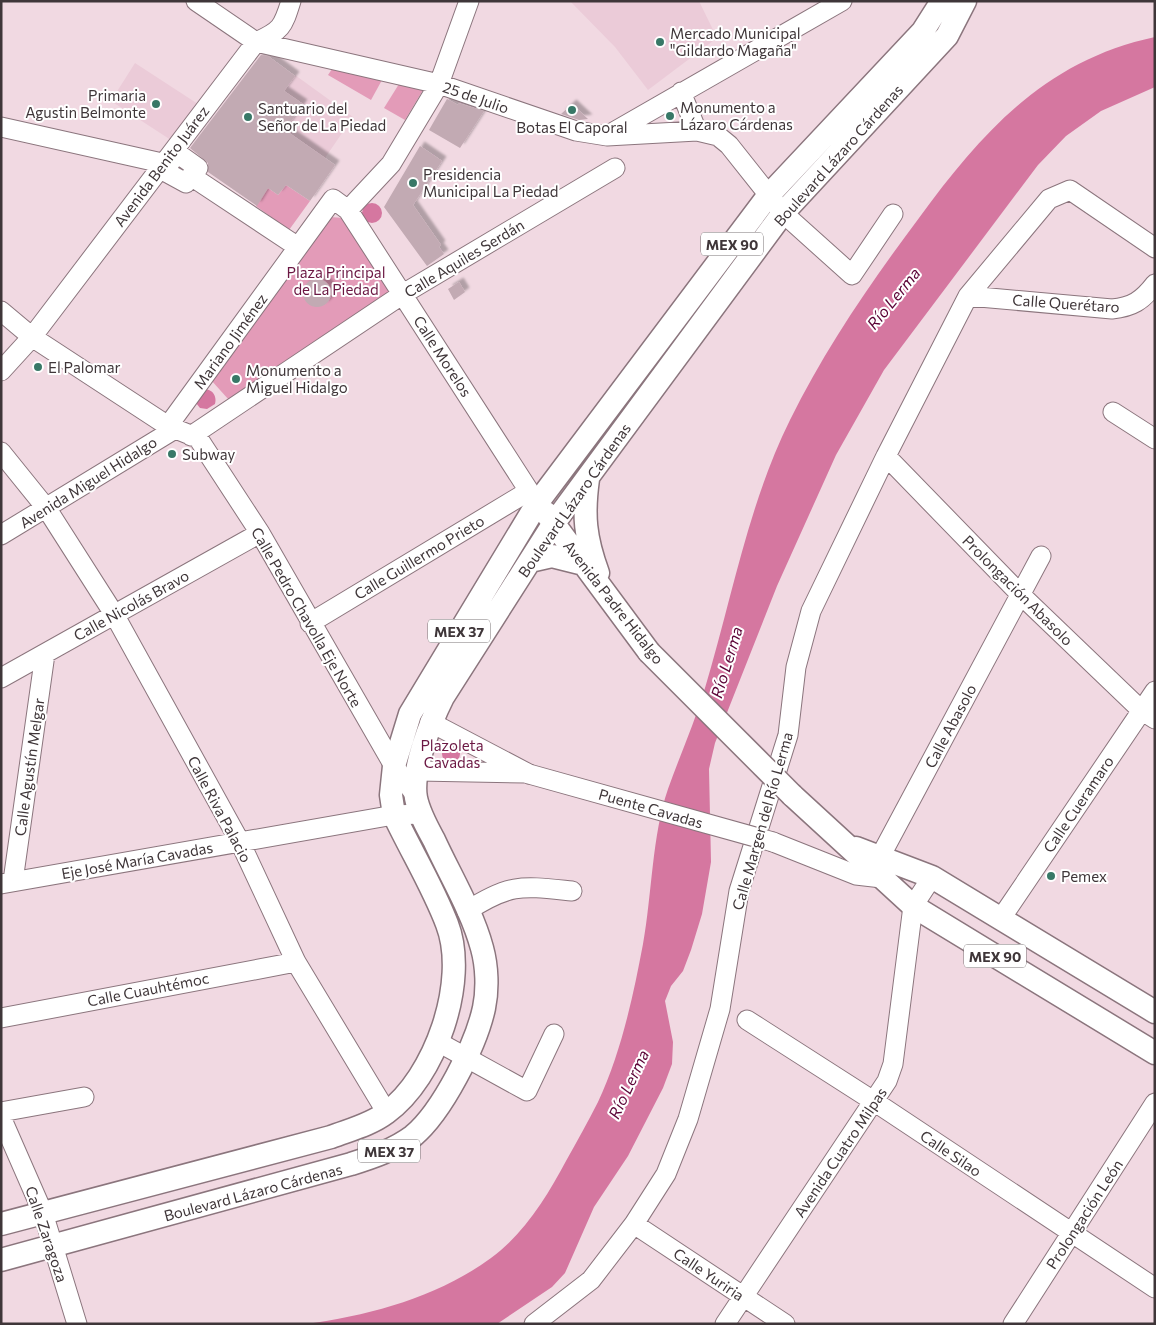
<svg xmlns="http://www.w3.org/2000/svg" width="1156" height="1325" viewBox="0 0 1156 1325" font-family="Commissioner,sans-serif">
	<style>
		.built { fill: #ebcbd8 }
		.green { fill: #e39bb8 }
		.water { fill: #d577a0 }
		.building { fill: #c2aab3; filter: url(#shadow) }
		.lines { fill: none; stroke-linecap: round; stroke-linejoin: round }
		.minor-casing { stroke: #8b757d; stroke-width: 21 }
		.major-casing { stroke: #8b757d; stroke-width: 25 }
		.minor { stroke: #fff; stroke-width: 19 }
		.major { stroke: #fff; stroke-width: 22 }
		.minor-bridge-casing { stroke: #8b757d; stroke-width: 21; stroke-linecap: butt }
		.major-bridge-casing { stroke: #8b757d; stroke-width: 25; stroke-linecap: butt }
		.minor-bridge { stroke: #fff; stroke-width: 19 }
		.major-bridge { stroke: #fff; stroke-width: 22 }
		.poi-dot { fill: #387867; stroke: #fff; stroke-width: 2 }
		.labels { text-anchor: middle; dominant-baseline: central; stroke-width: 4; stroke-linejoin: round; paint-order: stroke }
		.shield { fill: #fff; stroke: #797274; stroke-width: 1 }
		.shield-label { font-size: 14px; font-weight: bold; fill: #3f3639 }
		.poi-label { font-size: 15px; fill: #3f3639; stroke: #fff; text-anchor: start }
		.street-label { font-size: 15px; fill: #3f3639; stroke: #fff }
		.park-label { font-size: 15px; fill: #6b1743; stroke: #fff }
		.water-label { font-size: 16px; font-style: italic; fill: #5a0235; stroke: #fff }
	</style>
	<defs>
		<filter id="shadow"><feDropShadow dx="4.5" dy="-4.5" stdDeviation="1" flood-color="#0004"/></filter>
	</defs>
	<rect width="100%" height="100%" fill="#f1d9e2"/>
	<path class="built" d="M570,1H699L717,38L648,90L615,47Z
		M135,63L201,106L177,144L111,101Z
		M295,75L353,117L325,158L285,130L303,104L284,91Z"/>
	<path class="green" d="M332,69L382,80L371,100L328,75Z
		M399,84L423,90L405,120L384,108Z
		M286,185L310,201L289,230L256,206L268,188L278,195Z
		M329,217L345,218L397,293L229,400L211,380Z"/>
	<path class="water" d="M1155,37V87L1101,111L1066,136L1038,165L884,370L836,455L777,586L715,743L709,769L711,862L702,914L691,950L683,971L671,986L665,1001L673,1042L672,1064L663,1088L628,1156L594,1207L565,1273L552,1287L497,1324H306C371,1315 438,1297 491,1258C524,1234 548,1195 566,1161C577,1141 588,1122 598,1102C621,1053 633,997 643,944C652,895 652,835 668,789C680,755 695,722 705,688C732,598 748,505 790,420C825,349 871,282 919,218C982,132 1046,60 1155,37Z
		M362 213a10 10 0 1 1 20 0a10 10 0 1 1-20 0Z
		M205,389C213,390 217,396 215,404L207,409L200,408L196,403Z
		M442 754a9 9 0 1 1 18 0a9 9 0 1 1-18 0Z"/>
	<path class="building" d="M261,55L268,56L295,76L284,91L303,104L285,130L335,165L310,201L286,185L278,195L268,188L257,206L208,172V163L190,148Z
		M447,99L458,105V103L484,111L460,148L429,130Z
		M572,104L588,119L579,120L561,114Z
		M420,146L442,161L413,205L441,245L439,247L444,254L427,266L384,207Z
		M303 293a14 14 0 1 1 28 0a14 14 0 1 1-28 0Z
		M459,282L465,292L454,300L448,289Z"/>
	<g class="lines">
		<defs>
			<path id="minor" d="M196,1L256,42L439,84L576,131L607,136L697,131L718,136L729,145L783,213L852,275L893,214
				M681,92L697,131
				M1,127L162,163
				M610,134L842,1
				M191,176L186,183L164,171L177,153L198,168L191,176L298,247
				M348,210L391,164L439,84L469,1
				M968,296L1112,309C1132,307 1142,301 1155,284
				M1,311L32,337L168,426L198,438L260,533L394,766L416,796
				M1,371L32,337L256,42C281,31 283,27 291,1
				M1113,412L1155,439
				M168,426L333,199L348,210L529,491L538,502
				M191,436L403,294L615,168
				M1,452L47,509L114,614L240,842L296,962L387,1113
				M886,456L1021,595L1141,710L1155,719
				M1,535L175,429
				M310,623L529,491
				M1,678L260,533
				M430,722L529,774
				M418,771L525,773
				M773,842L856,875L882,878
				M880,857L1041,556
				M13,881L45,654
				M1,884L394,815L421,814
				M467,911C510,883 522,886 572,891
				M1002,917L1155,691
				M1,1018L296,962
				M747,1020L875,1102L1155,1288
				M438,1042L527,1091L554,1034
				M1,1112L84,1097
				M1,1117L43,1213L77,1324
				M634,1224L785,1324
				M534,1324L591,1280L634,1224L666,1174L688,1119L720,1009L739,891L788,735L796,667L811,611L886,456L968,296L1049,199L1070,190L1155,248
				M725,1324L887,1081L893,1064L913,906L932,877
				M1013,1324L1155,1103"/>
			<path id="major" d="M588,479C583,515 585,538 598,573
				M546,513L649,652
				M530,561L552,556L584,564
				M792,795L913,906L1155,1053
				M856,848L932,877L1155,1012
				M1,1224L331,1137C349,1130 370,1125 386,1113C435,1078 469,981 447,924C433,887 411,851 394,815L391,795L394,766L410,714L538,502L768,196L923,31L942,1
				M1,1260L351,1164C373,1157 394,1150 413,1136C442,1112 476,1045 484,1008C488,989 487,966 482,948C472,911 450,875 434,840C427,827 419,813 416,798C411,771 431,721 443,697L554,523L783,213L947,36L965,1"/>
		</defs>
		<use href="#minor" class="minor-casing"/>
		<use href="#major" class="major-casing"/>
		<use href="#minor" class="minor"/>
		<use href="#major" class="major"/>
		<defs>
			<path id="minor-bridge" d="M529,774L773,842"/>
			<path id="major-bridge" d="M649,652L792,795"/>
		</defs>
		<use href="#minor-bridge" class="minor-bridge-casing"/>
		<use href="#major-bridge" class="major-bridge-casing"/>
		<use href="#minor-bridge" class="minor-bridge"/>
		<use href="#major-bridge" class="major-bridge"/>
	</g>
	<g class="poi-dot">
		<circle cx="660" cy="42" r="5"/>
		<circle cx="156" cy="104" r="5"/>
		<circle cx="572" cy="110" r="5"/>
		<circle cx="670" cy="116" r="5"/>
		<circle cx="248" cy="117" r="5"/>
		<circle cx="413" cy="183" r="5"/>
		<circle cx="38" cy="367" r="5"/>
		<circle cx="236" cy="379" r="5"/>
		<circle cx="172" cy="454" r="5"/>
		<circle cx="1051" cy="876" r="5"/>
	</g>
	<g class="labels">
		<g class="shield">
			<rect x="701" y="232.5" width="62" height="23" rx="4"/>
			<rect x="428" y="619.5" width="62" height="23" rx="4"/>
			<rect x="964" y="944.5" width="62" height="23" rx="4"/>
			<rect x="358" y="1139.5" width="62" height="23" rx="4"/>
		</g>
		<g class="shield-label">
			<text x="732" y="244">MEX 90</text>
			<text x="459" y="631">MEX 37</text>
			<text x="995" y="956">MEX 90</text>
			<text x="389" y="1151">MEX 37</text>
		</g>
		<g class="poi-label">
			<text x="670" y="33">Mercado Municipal<tspan x="670" dy="17">"Gildardo Magaña"</tspan></text>
			<text x="146" y="95" text-anchor="end">Primaria<tspan x="146" dy="17">Agustin Belmonte</tspan></text>
			<text x="680" y="107">Monumento a<tspan x="680" dy="17">Lázaro Cárdenas</tspan></text>
			<text x="258" y="108">Santuario del<tspan x="258" dy="17">Señor de La Piedad</tspan></text>
			<text x="572" y="127" text-anchor="middle">Botas El Caporal</text>
			<text x="423" y="174">Presidencia<tspan x="423" dy="17">Municipal La Piedad</tspan></text>
			<text x="48" y="367">El Palomar</text>
			<text x="246" y="370">Monumento a<tspan x="246" dy="17">Miguel Hidalgo</tspan></text>
			<text x="182" y="454">Subway</text>
			<text x="1061" y="876">Pemex</text>
		</g>
		<g class="street-label">
			<text transform="translate(476 97) rotate(19)">25 de Julio</text>
			<text transform="translate(838 155) rotate(-48)">Boulevard Lázaro Cárdenas</text>
			<text transform="translate(161 166) rotate(-53)">Avenida Benito Juárez</text>
			<text transform="translate(464 258) rotate(-31)">Calle Aquiles Serdán</text>
			<text transform="translate(1066 303) rotate(4)">Calle Querétaro</text>
			<text transform="translate(230 341) rotate(-54)">Mariano Jiménez</text>
			<text transform="translate(443 356) rotate(57)">Calle Morelos</text>
			<text transform="translate(88 482) rotate(-32)">Avenida Miguel Hidalgo</text>
			<text transform="translate(574 500) rotate(-55)">Boulevard Lázaro Cárdenas</text>
			<text transform="translate(419 557) rotate(-31)">Calle Guillermo Prieto</text>
			<text transform="translate(1018 590) rotate(45)">Prolongación Abasolo</text>
			<text transform="translate(614 602) rotate(52)">Avenida Padre Hidalgo</text>
			<text transform="translate(131 605) rotate(-29)">Calle Nicolás Bravo</text>
			<text transform="translate(307 617) rotate(60)">Calle Pedro Chavolla Eje Norte</text>
			<text transform="translate(950 726) rotate(-62)">Calle Abasolo</text>
			<text transform="translate(29 767) rotate(-82)">Calle Agustín Melgar</text>
			<text transform="translate(1078 804) rotate(-56)">Calle Cueramaro</text>
			<text transform="translate(651 808) rotate(16)">Puente Cavadas</text>
			<text transform="translate(220 809) rotate(62)">Calle Riva Palacio</text>
			<text transform="translate(762 821) rotate(-74)">Calle Margen del Río Lerma</text>
			<text transform="translate(137 860) rotate(-10)">Eje José María Cavadas</text>
			<text transform="translate(148 989) rotate(-11)">Calle Cuauhtémoc</text>
			<text transform="translate(840 1152) rotate(-56)">Avenida Cuatro Milpas</text>
			<text transform="translate(951 1153) rotate(34)">Calle Silao</text>
			<text transform="translate(253 1192) rotate(-15)">Boulevard Lázaro Cárdenas</text>
			<text transform="translate(1084 1214) rotate(-57)">Prolongación León</text>
			<text transform="translate(47 1234) rotate(71)">Calle Zaragoza</text>
			<text transform="translate(709 1274) rotate(34)">Calle Yuriria</text>
		</g>
		<g class="park-label">
			<text x="336" y="272">Plaza Principal<tspan x="336" dy="17">de La Piedad</tspan></text>
			<text x="452" y="745">Plazoleta<tspan x="452" dy="17">Cavadas</tspan></text>
		</g>
		<g class="water-label">
			<text transform="translate(893 298) rotate(-51)">Río Lerma</text>
			<text transform="translate(726 662) rotate(-73)">Río Lerma</text>
			<text transform="translate(628 1084) rotate(-65)">Río Lerma</text>
		</g>
	</g>
	<rect width="1156" height="1325" fill="none" stroke="#3f3639" stroke-width="5"/>
</svg>
